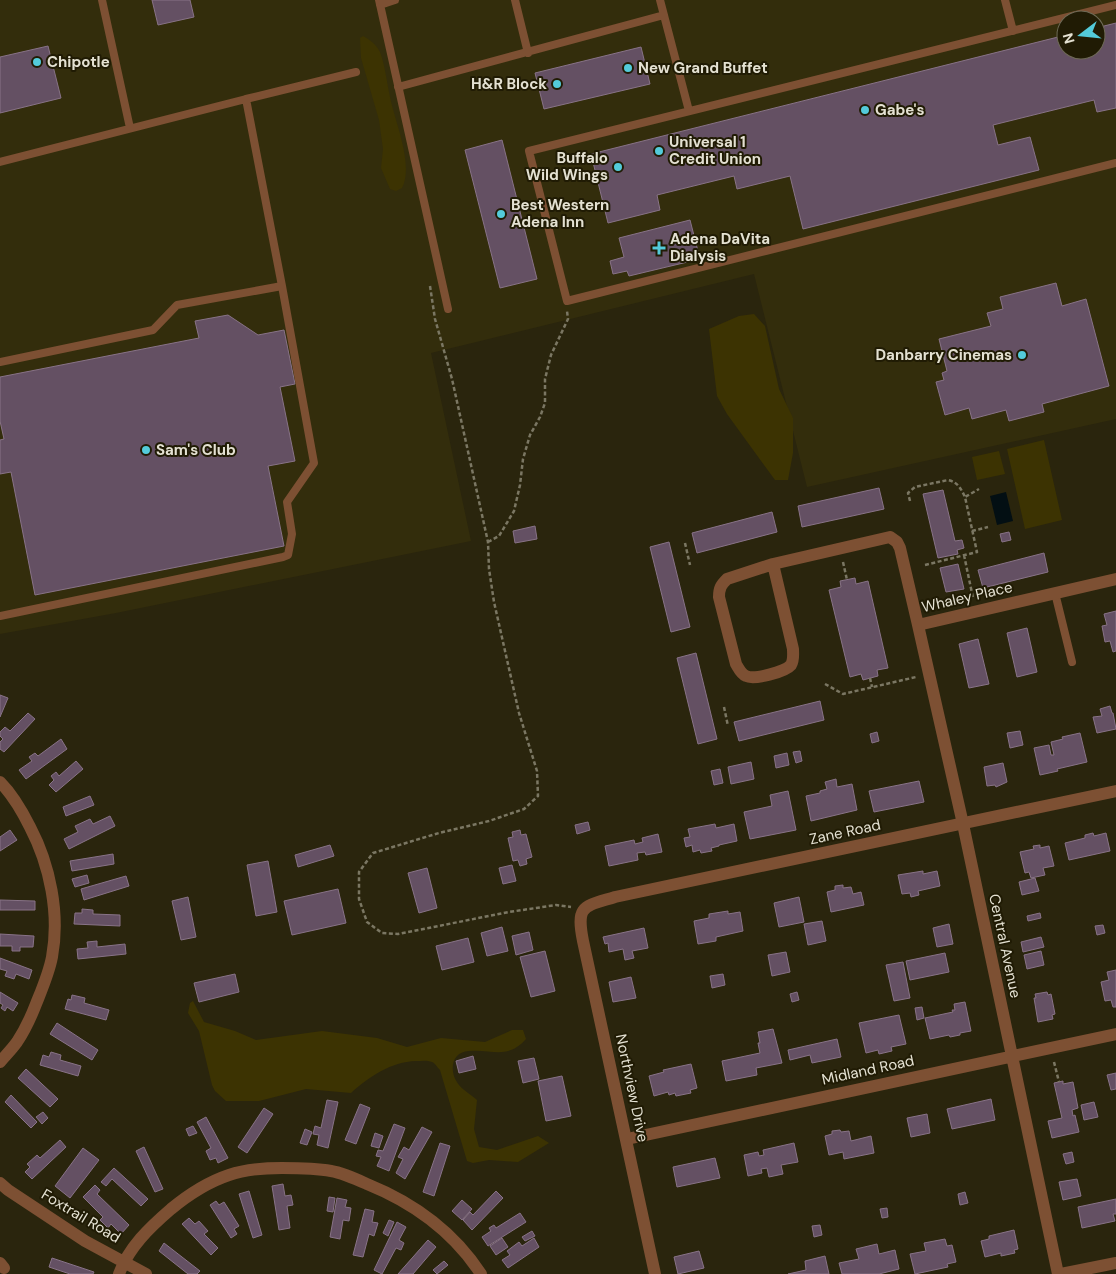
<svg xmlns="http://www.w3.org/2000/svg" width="1116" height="1274" viewBox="0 0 1116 1274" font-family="'DM Sans',sans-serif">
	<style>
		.built { fill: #332d0c; fill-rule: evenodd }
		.green { fill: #3c3302 }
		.water { fill: #030f13 }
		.building { fill: #645063; stroke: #887387 }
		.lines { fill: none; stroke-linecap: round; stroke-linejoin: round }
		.path { stroke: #7b7763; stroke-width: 2.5; stroke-dasharray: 4 2.5; stroke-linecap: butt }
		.lane { stroke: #7d5033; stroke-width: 8 }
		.street { stroke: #7d5033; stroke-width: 12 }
		.poi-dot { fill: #53cbda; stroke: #201b04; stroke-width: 2 }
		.labels { text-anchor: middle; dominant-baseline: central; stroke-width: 4; stroke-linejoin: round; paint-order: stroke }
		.poi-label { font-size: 15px; font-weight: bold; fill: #e4e1d2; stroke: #201b04; text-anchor: start }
		.street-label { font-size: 15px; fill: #e4e1d2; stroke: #201b04 }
	</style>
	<rect width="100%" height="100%" fill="#2a250d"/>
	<path class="built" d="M0,0H1116V419L807,487L754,274L431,353L471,541L116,613L0,634ZM1066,20H1096V50H1066Z"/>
	<path class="green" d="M363,36C370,40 376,44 380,52C385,65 387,83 390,97C395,122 414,165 402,188L396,191L390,189L381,168L383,149L379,120L361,58L360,38Z
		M754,314L765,326L779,389L793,418V453L788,480H775L727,414L717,396L709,329L739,316Z
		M1044,440L1062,520L1025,529L1007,449Z
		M999,451L1005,474L977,480L972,457Z
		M193,1001L204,1022L235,1031L256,1040L322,1031L377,1038L407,1047L441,1038L485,1042L512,1030H523L526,1039C507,1060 493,1049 469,1051C450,1052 449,1073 459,1085C464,1091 472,1095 477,1100L474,1129L479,1147L497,1150L538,1136L549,1143L518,1162L489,1160L473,1163L467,1161L440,1070C437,1067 435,1063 432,1062C427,1060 421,1061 416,1061C391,1062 370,1076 351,1093L306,1089L259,1101H226L215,1091L212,1085L199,1031L188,1013L190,1003Z"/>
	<path class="water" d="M1006,492L1013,521L997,525L990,496Z"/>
	<path class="building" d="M152,0H190L194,17L158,25Z
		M1116,23V108L1097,112L1094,100L993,125L998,145L1030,137L1039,170L803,229L790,176L737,189L734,176L657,195L660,210L608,223L591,154L1066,35V50H1096V28Z
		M48,46L61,98L0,113V57Z
		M641,47L650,84L544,109L535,73Z
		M502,140L537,279L500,288L465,150Z
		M690,220L700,259L629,276L627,271L613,274L610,261L624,257L619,238Z
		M1056,283L1062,306L1086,299L1109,386L1042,404L1044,412L1009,421L1006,410L972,419L969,408L945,415L936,382L944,380L942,373L947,371L939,339L991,326L987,313L1003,309L1000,297Z
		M228,315L258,335L284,330L295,384L280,387L295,461L268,466L284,546L35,595L11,472L0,474V440L4,439L0,421V377L199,338L195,321Z
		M879,488L884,509L802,527L798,506Z
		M943,490L955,541L962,540L964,548L957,550L958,554L938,558L923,494Z
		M772,512L777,532L697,553L692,533Z
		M535,526L537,539L515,543L513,531Z
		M1009,532L1011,540L1002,542L1000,534Z
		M669,542L690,627L671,632L650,547Z
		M1044,553L1048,572L983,588L978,570Z
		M958,564L964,589L946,592L940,568Z
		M855,578L856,584L868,581L888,668L877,670L878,676L863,680L861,674L850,677L829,590L841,587L840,581Z
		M1116,611V651L1113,652L1110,641L1105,642L1102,626L1107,625L1104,614Z
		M1027,628L1037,672L1017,677L1007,633Z
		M978,639L989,684L969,688L959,644Z
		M696,653L717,739L698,744L677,658Z
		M0,695L8,698L0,717Z
		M820,701L824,720L739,741L734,722Z
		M1110,706L1112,713H1113L1116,729L1097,733L1093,717L1102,716L1100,709Z
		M28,713L35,719L4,752L0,749V742L3,739L0,736V732L5,727L10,731Z
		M1020,731L1023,745L1010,748L1007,733Z
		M877,732L879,741L872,743L870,734Z
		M1080,733L1087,762L1057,769L1058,771L1040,775L1034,748L1049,745L1051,755H1054L1051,742L1063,739L1062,737Z
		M61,739L67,749L26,779L19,770L32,761L29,757L35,753L38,756Z
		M800,751L802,761L796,763L793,752Z
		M787,753L789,765L776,768L774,756Z
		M76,761L83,769L56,792L49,785L54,780L51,776L56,772L59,776Z
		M751,762L754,779L731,784L728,767Z
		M1003,763L1007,782L996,787L995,785L987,786L984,767Z
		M720,769L723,783L714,785L711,771Z
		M836,779L837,787L852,784L857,810L811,821L806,796L820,793V791L827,789L825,782Z
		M919,781L924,802L874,812L869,791Z
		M788,791L796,830L750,839L744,812L772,806L770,795Z
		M90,796L94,805L66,816L63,807Z
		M110,816L115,826L69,849L64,839L78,832L75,826L90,819L93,824Z
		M588,822L590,830L577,834L575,825Z
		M715,824L716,828L734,824L737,841L719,845V846L711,848L712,851L701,853L700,850L693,852L692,845L686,847L684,838L690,837L688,829Z
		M10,830L17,840L0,851V837Z
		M520,830L521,835L526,834L532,857L526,859L527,864L520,866L518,860L513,861L508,838L513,837L512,832Z
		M1093,833L1094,836L1106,833L1110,851L1069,860L1065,843L1085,838V835Z
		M658,834L662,852L646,855L645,852L637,853L638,860L609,866L605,846L634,840L635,844L643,842L642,838Z
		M330,845L334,856L298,867L295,855Z
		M1040,845V848L1049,846L1054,866L1043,868L1045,875L1031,878L1029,872L1025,873L1020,852L1034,849L1033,846Z
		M113,854L114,864L72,871L70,861Z
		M268,861L277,912L256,916L247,865Z
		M512,865L516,881L503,884L499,868Z
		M427,868L437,908L419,913L408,873Z
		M923,871V874L937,871L940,886L918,891L919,895L911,897L910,893L902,894L898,875Z
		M87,875L89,883L75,887L72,879Z
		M126,876L129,886L84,900L81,889Z
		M1035,878L1039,891L1022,895L1019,882Z
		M843,885V888L851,887L853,894L861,892L864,905L831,912L827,892L835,890V886Z
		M338,889L346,923L292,935L284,901Z
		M188,897L196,937L181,940L172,901Z
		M799,897L804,922L779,927L774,903Z
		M0,900L35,901V910H0Z
		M82,909L93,910V914L120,915V926L74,924L75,913H82Z
		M728,911V914L740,912L743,931L716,937V941L698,944L694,921L709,918V914Z
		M1040,913L1041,918L1028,921L1027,916Z
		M822,921L826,941L808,945L804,924Z
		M949,924L953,944L937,947L933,928Z
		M1103,925L1105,933L1097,935L1095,926Z
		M502,927L508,951L487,956L481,933Z
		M644,928L648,948L632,951L634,958L625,960L623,949L609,952L608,943L605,944L603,937Z
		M529,932L533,950L516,955L512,936Z
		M0,934L34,936L33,947H20V951H12V946H0Z
		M1041,937L1044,947L1023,952L1021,942Z
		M468,938L474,962L442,970L436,946Z
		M97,941V947L125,944L126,954L78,959L77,949L88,948L87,942Z
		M545,951L555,991L531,997L520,957Z
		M1041,951L1044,965L1027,969L1024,955Z
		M786,952L790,972L772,976L768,955Z
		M945,953L949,972L910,980L906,961Z
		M0,958L32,970L29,979L16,974L14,979L5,976L7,971L0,969Z
		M903,962L910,998L894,1001L886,965Z
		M1116,970V1007H1113L1111,1000L1105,1001L1101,982L1109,980L1107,972Z
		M235,974L239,992L199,1002L194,983Z
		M723,974L725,985L712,988L710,976Z
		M631,977L636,998L613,1002L609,982Z
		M0,992L18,1003L13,1011L7,1007L5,1011L1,1008L3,1005L0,1003Z
		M797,992L799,1000L792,1002L790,994Z
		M1047,992L1048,995L1051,994L1055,1014L1052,1015L1053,1019L1038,1022L1034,998H1036L1035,994Z
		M72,995L85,998L84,1003L109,1010L106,1020L65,1009L68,999L71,1000Z
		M965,1002L971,1031L960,1033V1035L950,1037L949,1035L930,1039L925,1018L953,1012L952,1010H955L954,1004Z
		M922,1007L924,1018L917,1020L915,1008Z
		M899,1015L906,1044L891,1047L892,1051L879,1054L878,1050L866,1053L859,1023Z
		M57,1023L98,1050L92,1060L50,1034Z
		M773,1029L782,1063L756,1068L757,1075L726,1081L722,1061L760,1053L758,1043H760L758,1032Z
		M837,1039L841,1057L812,1063L810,1055L790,1060L788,1050Z
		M51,1052L61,1055L60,1060L81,1066L78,1076L40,1065L43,1055L49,1057Z
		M473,1056L476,1069L459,1073L456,1061Z
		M534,1058L539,1079L523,1083L518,1061Z
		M691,1064L697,1088L690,1090L691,1093L676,1096L675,1093L669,1095L668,1092L654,1096L649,1076L664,1072L663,1070Z
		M26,1069L58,1099L50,1107L18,1078Z
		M1116,1073V1089L1111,1090L1107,1075Z
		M562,1076L571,1116L546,1121L538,1081Z
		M1063,1081V1084L1073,1082L1078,1108L1072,1110L1073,1116L1075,1115L1079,1132L1052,1138L1048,1121L1062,1118L1054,1083Z
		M11,1095L37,1122L31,1128L5,1102Z
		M991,1099L995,1120L952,1129L947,1109Z
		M327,1100L338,1102L328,1148L317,1145L319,1135L313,1134L315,1126L321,1128Z
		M1094,1102L1098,1117L1084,1120L1081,1105Z
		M360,1104L370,1108L356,1144L345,1140Z
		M264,1108L273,1114L247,1153L238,1147Z
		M43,1112L48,1118L42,1124L36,1117Z
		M927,1114L930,1133L911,1137L907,1118Z
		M206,1117L228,1158L218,1163L216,1158L210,1160L206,1151L211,1148L197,1122Z
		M394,1124L405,1128L389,1171L377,1166L381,1157L376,1156L378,1150L383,1151Z
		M193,1126L197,1133L189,1136L186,1129Z
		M422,1127L432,1132L405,1179L396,1173L403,1159L398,1157L404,1147L409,1150Z
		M305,1129L312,1132L307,1145L300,1143Z
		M840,1130L841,1132L849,1131L851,1141L871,1136L874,1153L844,1159L843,1152L829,1155L825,1136L832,1134V1131Z
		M375,1133L383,1136L379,1148L371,1146Z
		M60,1140L66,1147L32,1179L25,1172L30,1167L27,1164L37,1155L40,1158Z
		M440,1143L450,1146L434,1196L423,1192Z
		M794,1143L798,1162L781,1165L783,1174L769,1177L767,1168L761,1169L762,1173L748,1176L744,1155L758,1152L759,1156L764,1155L763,1150Z
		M144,1147L163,1189L155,1192L136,1151Z
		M83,1148L99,1160L70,1198L55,1186Z
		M1072,1152L1074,1162L1066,1164L1063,1154Z
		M715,1158L720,1178L677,1187L673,1167Z
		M114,1168L148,1199L141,1206L112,1179L106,1186L101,1182Z
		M1077,1179L1081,1196L1063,1200L1059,1182Z
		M283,1184L285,1196L291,1195L293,1205L287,1206L290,1228L279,1230L272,1186Z
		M95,1185L100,1190L97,1194L129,1225L121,1234L111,1224L108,1228L100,1220L103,1217L83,1197Z
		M249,1191L262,1235L253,1238L239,1194Z
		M496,1191L503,1198L472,1230L463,1220L470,1212L473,1215Z
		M965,1192L968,1203L960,1205L958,1194Z
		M329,1197L335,1198L333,1212L327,1211Z
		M337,1198L347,1200L345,1207L351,1208L349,1221L343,1220L340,1239L330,1237Z
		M1116,1199V1214H1113L1115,1221L1082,1228L1078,1207Z
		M462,1200L472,1209L462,1220L452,1211Z
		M216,1201L219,1205L224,1202L239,1226L234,1229L237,1234L231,1238L210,1205Z
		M887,1208L888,1217L882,1218L880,1209Z
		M365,1209L374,1211L372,1222L378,1223L374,1236L369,1234L363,1257L353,1255Z
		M520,1213L526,1222L488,1246L482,1237L491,1231L489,1228L494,1225L496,1228Z
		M189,1218L195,1224L199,1221L208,1231L204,1234L218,1248L211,1255L182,1224Z
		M389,1220L394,1222L388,1236L383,1233Z
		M397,1222L406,1227L399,1240L404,1243L401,1250L396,1248L382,1274L374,1270Z
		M820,1225L822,1235L814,1237L812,1226Z
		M1014,1230L1018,1249L1014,1250L1015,1253L1001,1256V1253L985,1257L981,1241L989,1239V1236Z
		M532,1231L535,1236L525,1241L522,1237Z
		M502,1238L508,1247L496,1255L490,1246Z
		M534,1238L539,1247L508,1268L502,1260L510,1255L507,1251L519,1242L522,1246Z
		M945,1239L947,1246L952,1245L956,1262L947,1264L948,1267L915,1274L910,1254L926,1251L924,1243Z
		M428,1240L436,1247L413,1274H398Z
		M164,1243L200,1271L197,1274H188L159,1251Z
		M877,1244L879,1254L895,1250L899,1269L879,1274H842L839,1263L859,1259L856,1249Z
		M699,1251L704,1268L678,1274L674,1257Z
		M825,1256L829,1274H788L806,1270L805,1261Z
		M52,1258L94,1272L93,1274H70L49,1267Z
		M444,1261L448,1265L437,1274L433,1270Z"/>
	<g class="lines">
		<path class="path" d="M430,286L435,319L452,379L488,542L489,569L494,602L519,713L537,771L538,796L524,809L489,821L439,833L373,853L359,872V899L367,922L382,933L398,934L509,912L556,905L571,907
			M910,501L908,493L915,487L948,480C958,482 961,489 965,497
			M972,531L988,527
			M488,542L499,536L514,511L520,485L523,459L530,435L540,417L545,403V379L551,355L568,319L567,311
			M685,543L690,565
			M964,555L973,598
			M843,562L847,580
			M925,565L977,552L965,497L979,489
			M870,678L872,687
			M825,684L843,694L916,677
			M724,707L728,726
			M1054,1062L1059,1082"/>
		<path class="lane" d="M102,0L130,128
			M379,0L448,309
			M515,0L528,53
			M660,0L689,111
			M1005,0L1013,31
			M380,5L395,0
			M1116,5L529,151L567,301L1116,163
			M398,87L664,15
			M246,99L356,72
			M0,162L246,99L282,286L177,305L153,330L0,362
			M1055,593L1072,662
			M0,616L283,557L288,555L292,534L287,502L314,463L282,286"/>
		<path class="street" d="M773,564L793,649C793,655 794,660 791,665C785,672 754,680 746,676C741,674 739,669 736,664L719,597C719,588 721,585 727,579L773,564L890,537L897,542L900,548L918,625L1116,579
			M918,625L963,824L1058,1274
			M0,782C13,795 22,811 30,827C50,865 60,914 52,957C49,973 42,989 36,1004C31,1017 25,1030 17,1042C12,1049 6,1055 0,1062
			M627,1139L1116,1034
			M0,1183L8,1190L85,1241L146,1274
			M0,1263L4,1268
			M119,1274C129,1247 149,1228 171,1209C188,1195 208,1182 229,1175C246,1169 264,1168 282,1168C298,1168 315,1168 331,1171C343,1173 356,1179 367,1184C414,1203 453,1231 481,1274
			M655,1274L583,941C576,905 583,907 615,897L1116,791
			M1061,1274L1116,1263"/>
	</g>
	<g class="poi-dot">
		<circle cx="37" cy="62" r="5"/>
		<circle cx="628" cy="68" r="5"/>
		<circle cx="557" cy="84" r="5"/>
		<circle cx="865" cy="110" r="5"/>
		<circle cx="659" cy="151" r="5"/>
		<circle cx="618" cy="167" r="5"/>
		<circle cx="501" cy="214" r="5"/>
		<path d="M656.5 240.5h5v5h5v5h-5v5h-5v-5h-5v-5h5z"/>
		<circle cx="1022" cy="355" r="5"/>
		<circle cx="146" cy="450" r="5"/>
	</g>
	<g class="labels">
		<g class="poi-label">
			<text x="47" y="62">Chipotle</text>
			<text x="638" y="68">New Grand Buffet</text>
			<text x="547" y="84" text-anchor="end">H&amp;R Block</text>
			<text x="875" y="110">Gabe's</text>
			<text x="669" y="142">Universal 1<tspan x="669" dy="17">Credit Union</tspan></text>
			<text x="608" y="158" text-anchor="end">Buffalo<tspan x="608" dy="17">Wild Wings</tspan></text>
			<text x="511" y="205">Best Western<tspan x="511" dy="17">Adena Inn</tspan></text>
			<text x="670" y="239">Adena DaVita<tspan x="670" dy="17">Dialysis</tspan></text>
			<text x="1012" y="355" text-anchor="end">Danbarry Cinemas</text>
			<text x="156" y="450">Sam's Club</text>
		</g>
		<g class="street-label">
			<text transform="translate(967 597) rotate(-13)">Whaley Place</text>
			<text transform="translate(845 832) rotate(-12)">Zane Road</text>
			<text transform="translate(1005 946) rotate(78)">Central Avenue</text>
			<text transform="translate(868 1070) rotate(-12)">Midland Road</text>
			<text transform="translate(632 1088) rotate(78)">Northview Drive</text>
			<text transform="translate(81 1216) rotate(31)">Foxtrail Road</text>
		</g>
	</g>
	<g transform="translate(1081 35) rotate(254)"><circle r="24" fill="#201b04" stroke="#6e6a56"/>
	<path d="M0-4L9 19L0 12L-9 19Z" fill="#53cbda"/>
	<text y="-8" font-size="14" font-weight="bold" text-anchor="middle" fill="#e4e1d2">N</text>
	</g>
</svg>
